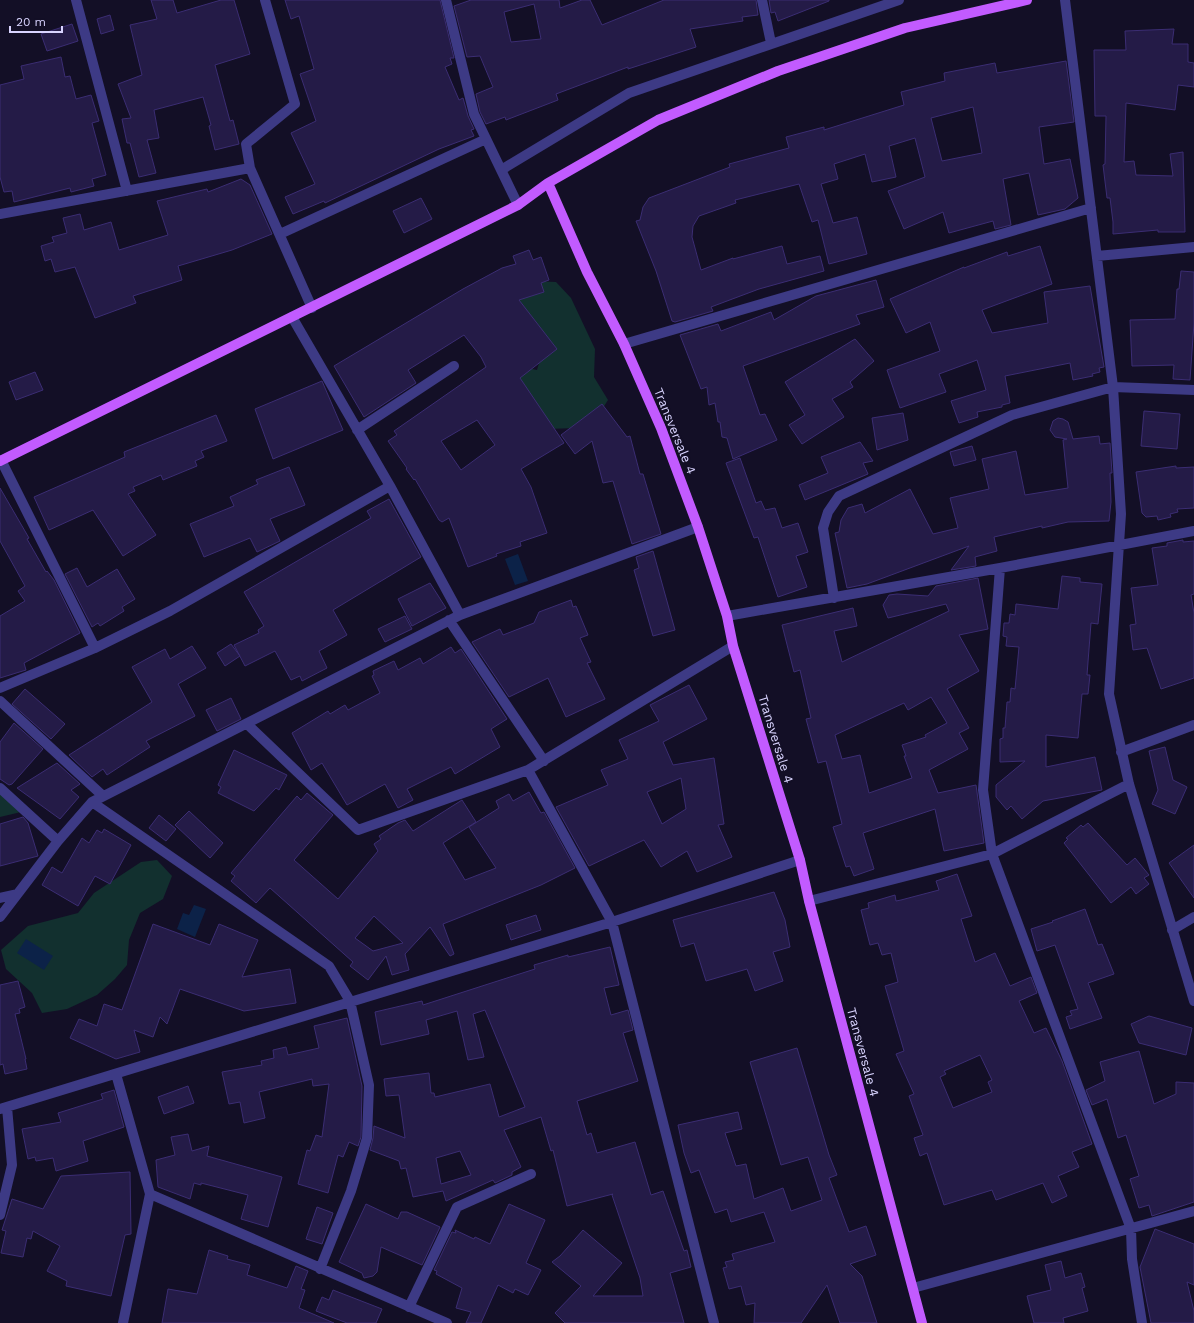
<svg xmlns="http://www.w3.org/2000/svg" width="1194" height="1323" viewBox="0 0 1194 1323" font-family="'Work Sans',sans-serif">
	<style>
		.green { fill: #12302f }
		.water { fill: #0c2248 }
		.building { fill: #241b47; stroke: #3b2d73; fill-rule: evenodd }
		.lines { fill: none; stroke-linecap: round; stroke-linejoin: round }
		.minor { stroke: #3d3a85; stroke-width: 10 }
		.major { stroke: #c25bff; stroke-width: 10 }
		.labels { text-anchor: middle; dominant-baseline: central; stroke-width: 4; stroke-linejoin: round; paint-order: stroke }
		.street-label { font-size: 13px; fill: #d9d4ff; stroke: #130f26 }
	</style>
	<rect width="100%" height="100%" fill="#130f26"/>
	<path class="green" d="M499,280L556,282L571,298L595,349L594,377L608,400L601,411L577,428L546,429L516,379L523,367L537,370L545,342Z
		M0,791L21,812L0,817Z
		M157,860L172,876L163,899L140,913L129,940L127,965L115,979L97,995L67,1009L42,1013L32,993L6,969L1,950L28,926L78,913L94,893L141,862Z"/>
	<path class="water" d="M518,554L528,581L515,585L505,559Z
		M194,905L206,909L195,937L177,929L183,913L189,915Z
		M26,939L53,956L44,970L17,953Z"/>
	<path class="building" d="M151,0H173L177,13L221,0H234L250,54L215,65L230,121L233,120L239,144L215,150L209,126L211,125L203,97L154,110L159,138L147,140L156,173L139,177L130,143H127L122,119L131,118L118,84L142,75L130,25L157,19Z
		M285,0H440L454,58H450L452,64L445,67L459,100L463,98L468,116L474,129L471,130L474,136L439,149L325,203L324,201L293,214L285,197L315,184L291,133L316,121L300,74L314,69L299,16L291,19Z
		M471,0H559L560,8L582,0H590L602,25L664,0H756L758,15L742,17L743,21L690,29L696,47L628,69V67L556,94L558,100L506,120L505,117L486,124L480,112L476,94L493,87L480,56L467,57L454,6ZM534,4L541,39L511,42L504,12Z
		M769,0H829V1L778,21L775,12L771,13Z
		M110,15L114,30L101,34L97,19Z
		M72,24L78,41L47,51L41,34Z
		M1174,29L1172,44H1188V62L1194,63V87L1178,85L1175,110L1126,103L1124,162L1134,161L1136,175L1173,176L1170,154L1183,152L1185,232H1158V230L1113,234V222L1110,198H1107L1103,165L1105,164L1106,116H1095L1094,50H1126L1125,31Z
		M61,57L65,77L70,76L76,99L91,95L99,121L92,123L106,175L92,179L94,186L71,192L70,188L14,202L12,191L4,192L0,177V85L24,79L21,66Z
		M1066,61L1074,122L1039,127L1044,164L1070,159L1078,198L1065,209L1038,215L1029,173L1003,179L1011,225L995,229L993,221L949,233L943,212L904,229L888,191L925,177L915,138L889,146L896,177L872,182L865,154L834,164L838,179L821,184L833,223L857,217L867,254L829,264L818,220L812,222L799,184L735,200L736,203L699,216L693,226L692,237L701,270L733,258V259L782,246L787,264L820,256L824,271L759,289L711,307L713,311L675,322L672,321L656,271L636,221L640,220L643,207L649,198L730,167L729,164L789,148L786,137L824,127V130L904,105L901,92L945,81L944,73L995,63L997,73ZM973,107L982,153L942,161L931,118Z
		M241,179L250,185L272,234L232,250L178,266L182,280L133,296L136,303L95,318L75,267L55,272L51,259L45,261L41,246L54,242L52,237L67,233L63,218L80,214L84,230L111,222L119,250L168,235L157,201L207,189L208,192Z
		M421,198L432,219L404,233L393,211Z
		M1040,246L1052,284L982,310L992,333L1048,323L1044,292L1090,286L1104,367L1099,368L1100,372L1092,374L1093,376L1073,380L1070,363L1005,376L1010,403L1002,405V407L977,412L978,417L959,423L951,401L986,390L977,360L939,374L946,392L900,408L887,370L940,351L930,322L906,333L890,299L964,267V268L1007,252L1008,256Z
		M529,250L533,260L541,257L549,280L541,283L544,292L519,300L557,349L520,378L564,443L521,469L531,487L547,533L520,542L521,546L496,554L497,556L468,567L449,518L442,522L439,520L415,479L414,480L406,469L407,468L388,441L397,435L394,431L486,367L481,357L464,335L408,370L416,383L364,417L334,366L463,289L502,268L516,264L513,256ZM477,420L495,445L461,470L441,441Z
		M1181,271L1194,272V323L1190,380L1173,379L1174,365L1132,366L1130,320L1175,319L1177,289H1179Z
		M876,280L884,307L856,315L860,324L743,366L760,415L765,414L777,440L733,459L727,438L722,437L720,422H718L715,403L709,405L707,387L701,389L680,335L718,324L721,331L771,312L774,320L816,296Z
		M855,339L874,361L850,382L853,387L832,399L844,417L802,444L789,425L805,415L785,382Z
		M35,372L43,390L16,400L9,382Z
		M322,381L343,430L273,459L255,409Z
		M602,404L627,437L630,436L640,474H643L661,534L632,544L613,481L603,483L592,441L575,454L561,435Z
		M1144,411L1180,414L1177,449L1141,446Z
		M903,413L908,440L877,450L872,418Z
		M216,415L227,441L201,451L204,457L195,461L197,466L163,480L161,475L133,487L135,491L128,494L156,535L123,556L93,510L49,530L34,497L125,457L124,452Z
		M1058,418L1063,419L1068,422L1073,439L1099,436L1100,444L1110,443L1112,473H1110L1111,502L1109,521L1068,522L1042,528V526L994,537L997,551L975,557L976,566L951,570L969,546L867,584L847,588L835,533L839,532L841,520L848,508L862,504L865,513L910,489L933,534L958,528L950,498L989,489L982,459L1016,451L1025,495L1068,488L1063,440L1067,439L1055,437L1050,430L1053,421Z
		M860,442L873,461L863,463L868,474L805,500L799,485L828,473L821,457Z
		M972,446L976,460L954,466L950,452Z
		M740,458L756,503L761,501L765,510L775,508L782,528L798,523L808,552L796,556L807,587L778,597L758,537L754,538L726,463Z
		M1176,466V468L1194,467V508L1177,509L1178,512L1170,514L1171,517L1158,520L1157,516L1146,517L1142,513L1136,472Z
		M289,467L305,505L270,519L280,541L257,552L250,538L204,557L190,524L234,506L230,497L258,484L256,480Z
		M0,488L29,538L27,539L46,572L47,571L54,580L80,633L24,663L26,670L0,678V616L25,601L18,591L25,586L0,541Z
		M389,499L421,557L333,610L347,635L319,651L327,668L302,681L300,676L291,680L275,651L245,666L234,645L259,633L258,630L264,626L244,592L371,518L367,511Z
		M1183,540V542L1194,541V594L1191,595L1194,613V678L1161,689L1147,648L1133,650L1130,625L1136,624L1131,588L1158,585L1152,548L1167,546V543Z
		M653,551L675,630L653,636L634,570L639,568L636,557Z
		M77,568L87,587L117,569L135,599L122,607L124,611L100,626L98,623L92,627L65,574Z
		M1062,576L1080,578V582L1102,584L1098,624L1091,623L1087,675H1090L1088,694H1082L1078,738L1046,735V767L1095,757L1102,790L1043,801L1022,819L1011,806L1007,810L996,797V785L1025,761L1000,762V739L1003,738V728H1005L1007,702H1010L1011,688L1015,689L1019,647L1006,646L1007,637L1003,636L1004,623H1009L1010,614L1015,615L1016,604L1058,609Z
		M978,578L988,629L959,635L979,671L947,689L969,728L959,733L968,749L929,770L938,793L976,785L984,843L944,851L935,809L863,833L874,869L854,876L850,866L846,867L833,827L842,824L826,761L818,763L806,719L811,718L800,670L794,672L782,625L853,608L857,626L834,631L842,662L949,611L946,604L888,618L883,605L889,595L897,594L928,596L936,586ZM931,697L947,723L925,735L926,737L902,745L906,756H904L912,778L869,793L860,755L842,759L835,735L904,703L908,710Z
		M430,583L446,608L412,626L398,599Z
		M571,600L573,607L576,606L588,635L580,638L591,662L587,663L605,699L566,717L548,678L509,697L472,642L500,629L503,635L534,623L539,612Z
		M405,616L412,629L385,642L378,629Z
		M231,644L240,656L225,666L217,653Z
		M192,646L206,668L178,684L195,716L146,741L150,747L107,775L103,769L92,777L69,755L152,702L132,667L165,649L170,659Z
		M451,647L455,653L461,649L507,719L491,729L500,747L455,774L451,767L407,789L413,800L398,808L385,784L347,805L322,763L311,770L292,733L328,711L330,714L345,705L348,710L380,693L372,676L374,675L373,671L394,661L398,670L420,658L423,664Z
		M689,685L707,719L663,742L673,765L714,758L724,824L718,825L732,857L697,872L687,851L661,867L644,840L589,866L556,807L608,785L601,770L628,759L619,740L659,721L650,705ZM681,778L686,809L662,824L647,792Z
		M25,689L65,724L51,739L12,704Z
		M231,698L241,719L217,731L206,710Z
		M14,723L43,749L12,784L9,785L0,779V742Z
		M1165,747L1173,780L1187,787L1175,814L1152,804L1158,790L1149,751Z
		M234,750L287,775L279,790L276,788L254,811L218,793L221,787L218,785Z
		M57,763L80,784L71,790L79,797L60,819L17,788Z
		M529,792L541,813L544,812L575,868L541,885L443,924L454,954L450,956L430,927L405,954L409,970L392,975L386,956L368,980L350,966L353,962L270,888L256,903L231,881L235,876L231,873L297,796L301,800L307,793L333,815L294,860L338,899L378,851L374,844L381,839L379,836L398,823L405,820L413,831L462,800L476,822L443,843L465,880L496,868L469,827L499,808L496,801L509,794L513,801ZM374,916L403,943L373,951L355,938Z
		M189,811L223,843L210,858L175,825Z
		M159,815L176,829L166,841L149,828Z
		M23,817L28,823L38,856L0,866V824Z
		M1088,823L1127,865L1135,858L1149,875L1144,878L1149,884L1136,894L1131,887L1111,903L1064,843L1068,839L1066,838L1081,825L1083,827Z
		M104,829L131,845L110,884L95,876L78,906L42,885L52,867L62,873L82,838L89,843L97,830L102,833Z
		M1194,845V898L1169,863Z
		M957,874L972,916L961,919L975,962L995,953L1010,986L1031,977L1037,993L1019,1001L1034,1033L1046,1028L1062,1061L1092,1144L1072,1152L1079,1167L1058,1176L1067,1196L1052,1203L1043,1183L996,1200L992,1190L944,1205L927,1153L920,1156L914,1138L923,1135L909,1096L914,1094L896,1054L904,1051L885,986L898,982L891,953L882,955L878,943L870,945L861,910L869,908L868,903L895,895L896,901L901,900L939,890L936,881ZM980,1055L992,1080L988,1082L992,1092L953,1108L940,1077L946,1074L944,1071Z
		M774,892L785,920L790,947L773,952L783,981L755,991L747,969L706,981L694,943L681,947L673,920Z
		M1085,909L1098,945L1102,944L1114,974L1088,983L1102,1018L1070,1029L1066,1017L1072,1015L1070,1011L1078,1009L1055,945L1037,951L1031,929L1053,922L1052,921Z
		M536,915L541,930L511,940L506,925Z
		M153,924L210,945L219,924L258,940L242,977L290,969L296,1003L244,1011L180,989L167,1024L160,1017L153,1037L134,1030L140,1052L116,1059L70,1038L79,1019L97,1026L104,1004L122,1010Z
		M610,947L619,985L604,988L611,1015L628,1010L633,1030L623,1033L638,1081L577,1101L587,1135L591,1133L597,1153L635,1142L651,1195L663,1191L684,1251L687,1250L691,1267L670,1273L684,1323H565L555,1313L581,1286L552,1262L560,1256L583,1230L622,1263L593,1296H643L640,1278L612,1195L613,1194L567,1206L553,1150L551,1151L541,1117L504,1130L521,1167L512,1172V1175L495,1183L493,1180L446,1201L443,1191L413,1197L406,1168L401,1169L399,1161L370,1150L373,1138L374,1126L405,1138L399,1095L386,1096L384,1079L429,1073L431,1093H434L435,1097L490,1084L499,1117L525,1107L485,1010L473,1014L484,1057L468,1060L457,1011L426,1020L429,1034L381,1045L375,1012L422,1001L423,1005L535,969L534,965L568,955V957ZM460,1151L471,1175L441,1184L436,1158Z
		M18,981L25,1007L19,1009L20,1013L15,1014L26,1059H25L27,1069L5,1074L3,1064L0,1065V985Z
		M1149,1016L1192,1028L1186,1055L1139,1043L1131,1024Z
		M347,1018L362,1086L361,1137L358,1146L349,1142L343,1157L338,1155L328,1193L298,1184L307,1150L310,1151L316,1135L322,1137L329,1084L313,1086L312,1079L259,1092L265,1118L244,1123L240,1102L229,1104L222,1072L262,1065L261,1061L274,1058L273,1050L286,1047L288,1055L319,1048L314,1026Z
		M797,1048L829,1155L837,1175L829,1178L849,1232L866,1226L876,1255L850,1264L862,1276L877,1323H840L827,1285L801,1323H754L755,1303L746,1305L741,1286L729,1289L723,1268L727,1267L725,1262L734,1260L732,1254L775,1242L764,1212L731,1222L727,1209L715,1213L699,1170L691,1173L684,1153L678,1125L738,1112L742,1129L725,1133L736,1166L746,1164L754,1199L783,1188L791,1211L822,1200L808,1157L781,1165L750,1062Z
		M1139,1051L1154,1104L1176,1094V1082L1194,1083V1202L1152,1216L1149,1205L1139,1208L1130,1179L1139,1176L1126,1135L1118,1138L1107,1099L1092,1105L1086,1090L1105,1081L1100,1062Z
		M188,1086L194,1103L164,1114L158,1097Z
		M114,1090L124,1127L83,1141L88,1161L56,1171L53,1158L36,1161L35,1157L28,1159L22,1129L61,1122L58,1113L103,1099L101,1094Z
		M188,1134L192,1151L209,1146L207,1156L282,1177L268,1227L241,1219L248,1195L201,1183V1185L194,1183L190,1199L158,1187L156,1160L175,1155L171,1137Z
		M130,1172L131,1234L125,1235L111,1296L66,1286L67,1281L47,1271L60,1246L33,1231L31,1239L27,1238L23,1257L1,1253L6,1231L2,1230L12,1199L43,1209L61,1176Z
		M366,1204L398,1219L401,1212H407L440,1227L422,1265L381,1247L377,1272L373,1276L364,1278L362,1273L339,1262Z
		M509,1204L545,1220L526,1263L541,1270L528,1295L515,1289L513,1293L498,1285L481,1323H466L471,1312L456,1308L462,1288L436,1274L437,1271L434,1270L452,1232L456,1233L455,1230L474,1239L475,1237L490,1244Z
		M317,1207L333,1213L322,1244L306,1239Z
		M1155,1229L1194,1244V1285L1187,1282L1194,1311V1323H1151L1140,1267Z
		M209,1250L228,1256L227,1259L250,1265L247,1275L287,1288L296,1266L308,1271L301,1289L305,1290L299,1308L334,1323H162L168,1289L197,1294Z
		M1061,1261L1065,1278L1081,1273L1085,1287L1082,1288L1088,1311L1063,1318L1064,1323H1034L1027,1296L1051,1290L1045,1265Z
		M333,1290L382,1309L376,1323H347L316,1311L322,1297L329,1300Z"/>
	<g class="lines">
		<path class="minor" d="M76,0L127,191
			M265,0L295,104L246,144L250,168L312,308
			M446,0L474,114L518,205
			M762,0L771,43
			M1065,0L1113,387L1121,514L1109,694L1129,784L1194,1001
			M501,170L629,93L899,0
			M0,214L250,168
			M280,234L486,139
			M1097,256L1194,247
			M292,317L390,486L460,615
			M624,344L1091,208
			M357,430L454,366
			M1,460L95,648
			M1000,568L983,790L992,854L1131,1229L1132,1259L1142,1323
			M834,598L823,528L828,512L839,496L1012,415L1113,387L1194,390
			M727,616L1000,568L1194,531
			M449,620L544,761
			M0,688L95,648L170,611L390,486
			M0,701L103,796
			M247,724L358,830L528,770L733,646
			M1121,752L1194,725
			M528,770L612,922L714,1323
			M0,788L58,841
			M92,802L329,966L350,1001L369,1085L367,1138L351,1191L320,1269
			M0,898L17,894
			M809,901L992,854L1129,784
			M0,917L58,841L92,802L460,615L698,527
			M1172,930L1194,917
			M116,1074L150,1194L123,1323
			M0,1109L612,922L800,860
			M150,1194L447,1323
			M0,1215L12,1165L7,1107
			M913,1288L1194,1211
			M409,1307L457,1207L531,1174"/>
		<path class="major" d="M548,183L587,272L624,344L661,428L698,527L727,616L733,646L800,860L809,901L922,1323
			M0,461L518,205L548,183L658,120L778,71L905,28L1027,0"/>
	</g>
	<g class="labels">
		<g class="street-label">
			<text transform="translate(675 431) rotate(68)">Transversale 4</text>
			<text transform="translate(776 739) rotate(73)">Transversale 4</text>
			<text transform="translate(863 1052) rotate(75)">Transversale 4</text>
		</g>
	</g>
	<path d="M10 26v6h52v-6" fill="none" stroke="#d9d4ff" stroke-width="2"/>
	<text x="16" y="26" font-size="12" fill="#d9d4ff" stroke="#130f26" stroke-width="3" paint-order="stroke">20 m</text>
</svg>
